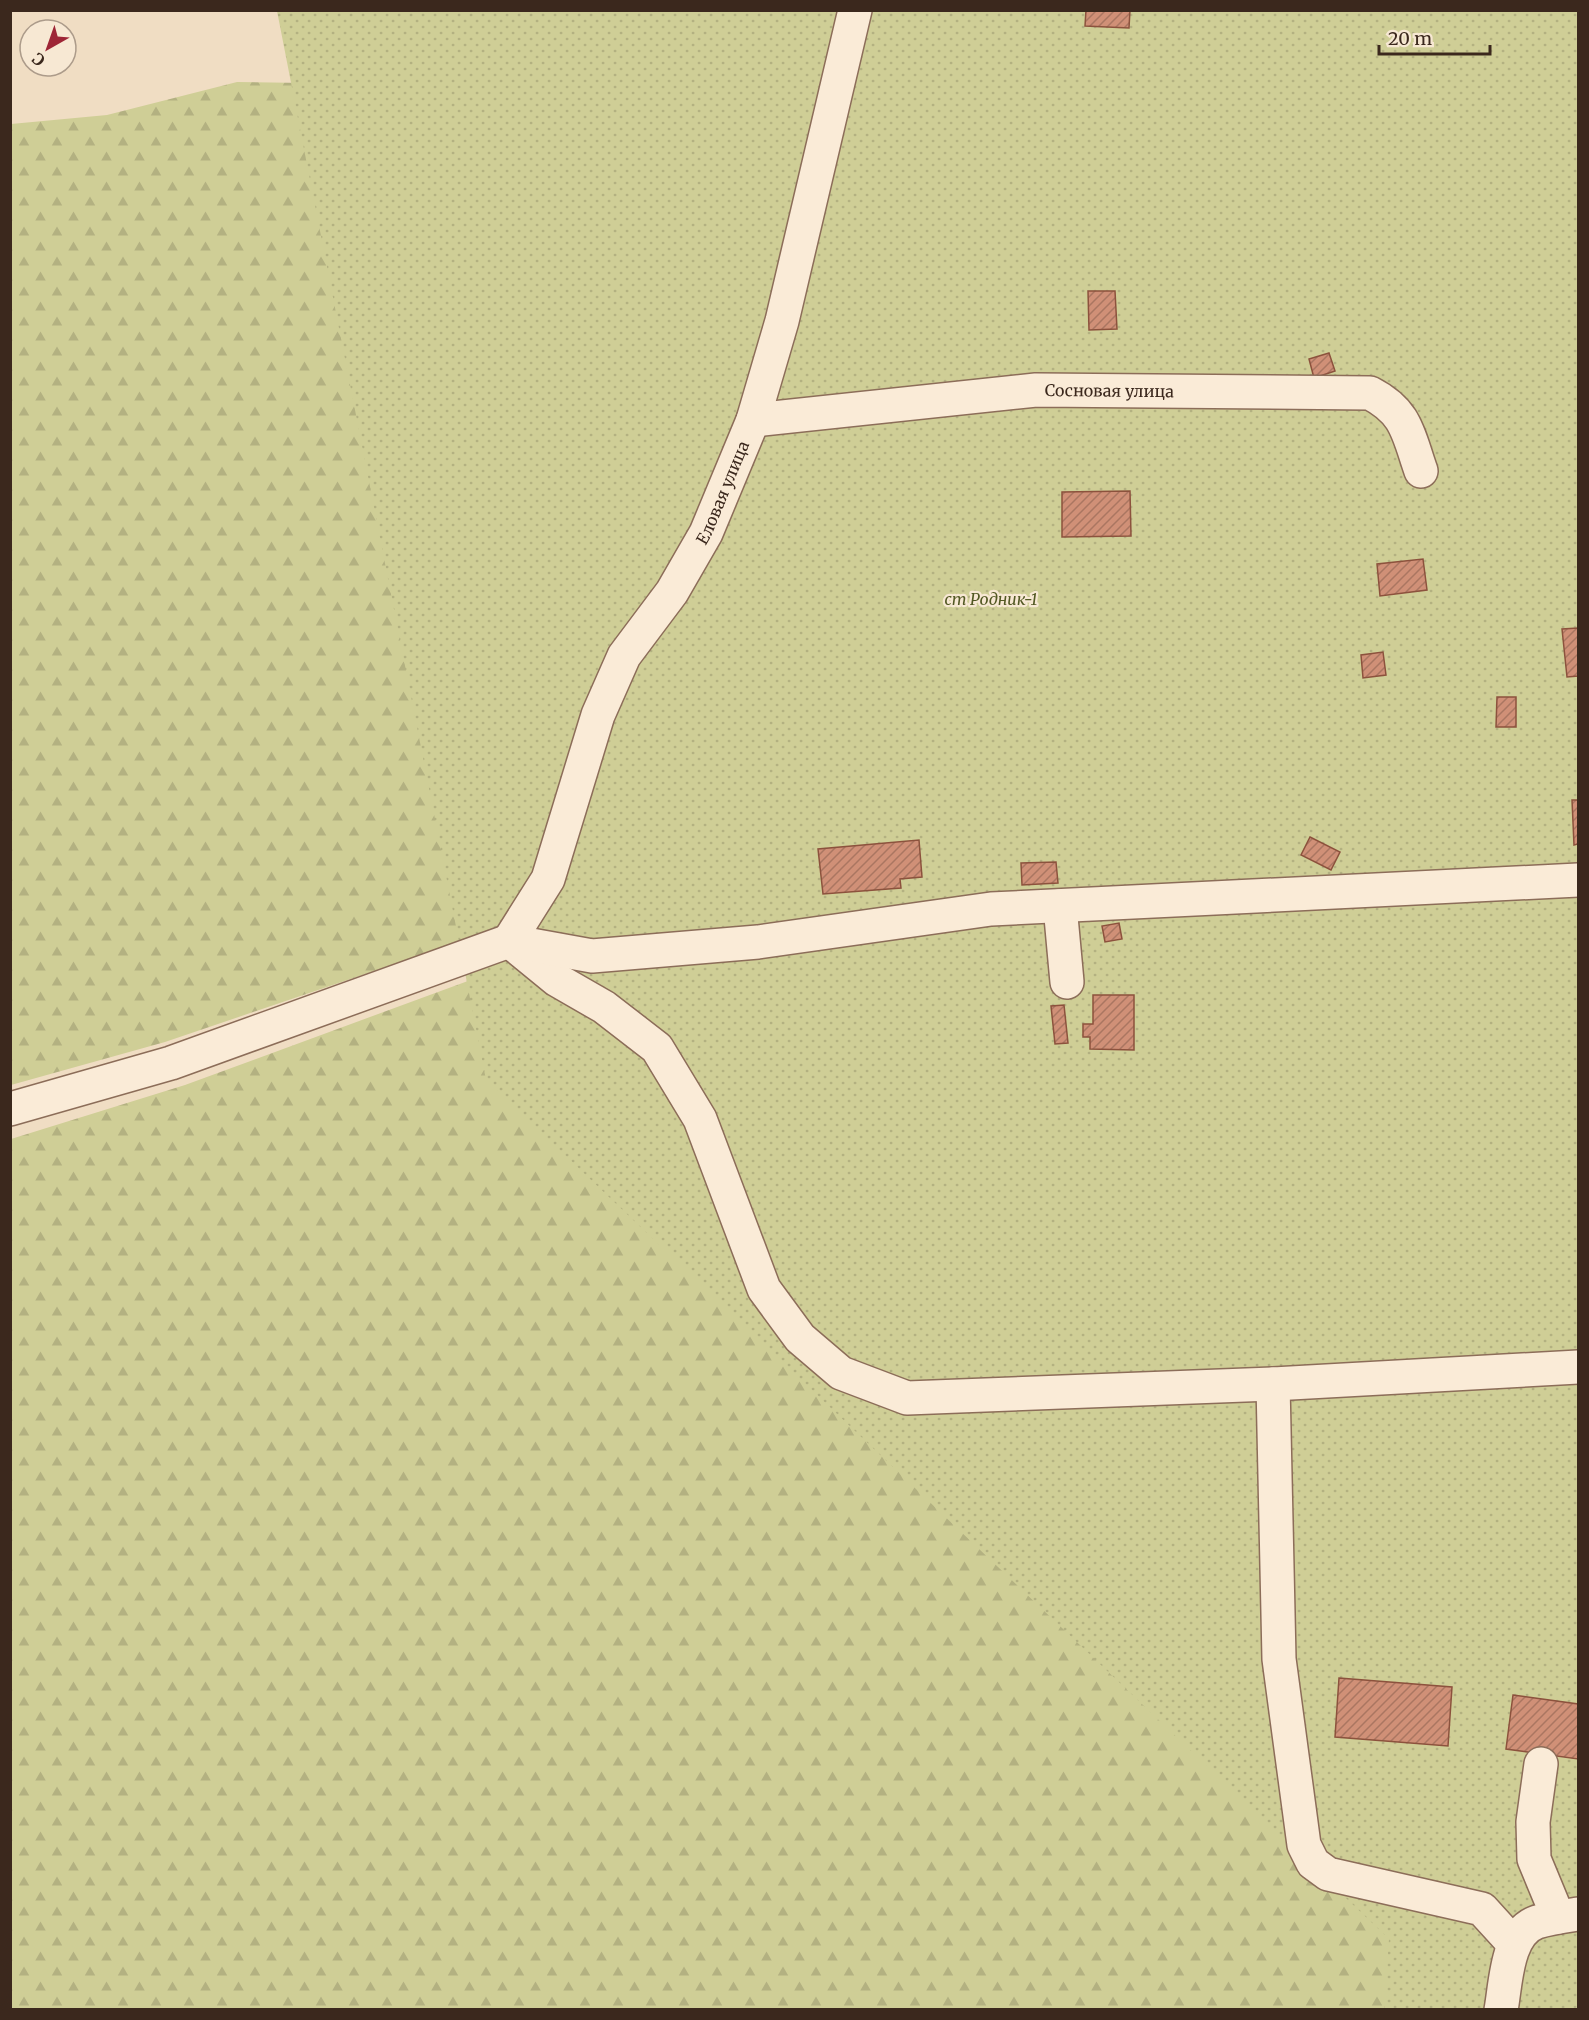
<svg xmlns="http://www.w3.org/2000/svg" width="1589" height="2020" viewBox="0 0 1589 2020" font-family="Merriweather,serif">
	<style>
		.forest { fill: url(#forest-firs) }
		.garden { fill: url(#garden-dots) }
		.building { fill: url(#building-hatch); stroke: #8c523d; stroke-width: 1.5 }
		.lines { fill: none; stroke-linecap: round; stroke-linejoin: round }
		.minor-casing { stroke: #8c6d59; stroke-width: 36 }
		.minor { stroke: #faebd7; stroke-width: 33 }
		.labels { text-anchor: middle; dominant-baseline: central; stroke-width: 4.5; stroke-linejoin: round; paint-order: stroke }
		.street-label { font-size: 16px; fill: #3b281d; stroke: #f7e8d3 }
		.park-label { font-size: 16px; font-style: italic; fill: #525823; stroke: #f7e8d3 }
	</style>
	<defs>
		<pattern id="forest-firs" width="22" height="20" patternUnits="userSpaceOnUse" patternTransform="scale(1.5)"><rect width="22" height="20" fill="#cfce96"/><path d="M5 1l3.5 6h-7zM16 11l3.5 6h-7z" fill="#b3b181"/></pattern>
		<pattern id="garden-dots" width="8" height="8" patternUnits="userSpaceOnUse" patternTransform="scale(1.5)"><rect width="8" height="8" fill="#cfce96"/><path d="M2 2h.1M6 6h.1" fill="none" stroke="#b3b181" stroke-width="1.8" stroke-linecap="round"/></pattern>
		<pattern id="building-hatch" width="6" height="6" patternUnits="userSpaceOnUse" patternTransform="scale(1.5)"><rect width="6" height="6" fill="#d09077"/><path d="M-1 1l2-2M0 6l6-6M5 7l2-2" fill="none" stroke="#aa7661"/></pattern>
	</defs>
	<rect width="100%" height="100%" fill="#f0ddc3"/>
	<path class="forest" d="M237,82L306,83L492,931L165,1042L11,1085V124L107,115Z
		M506,967L1214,1758L1460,2010H11V1139L185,1085Z"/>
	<path class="garden" d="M277,11H1578V2009H1384L1389,1939L486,1080Z"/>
	<path class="building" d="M1086,10H1130L1129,28L1085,26Z
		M1088,291H1115L1117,329L1089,330Z
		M1329,353L1335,371L1314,378L1309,359Z
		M1130,491L1131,536L1062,537V492Z
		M1423,559L1427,590L1380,596L1377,564Z
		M1578,628V676L1567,677L1562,629Z
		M1383,652L1386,675L1363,678L1361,655Z
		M1497,697H1516V727H1496Z
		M1572,800H1578V844L1574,845Z
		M1310,837L1340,852L1331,870L1301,855Z
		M919,840L922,877L900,879L901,888L823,894L818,849Z
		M1056,862L1058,883L1022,885L1021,863Z
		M1119,923L1122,939L1105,942L1102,926Z
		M1093,995H1134V1050L1090,1049V1037H1083V1024H1093Z
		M1064,1005L1068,1043L1055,1044L1051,1006Z
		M1339,1678L1452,1687L1448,1746L1335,1737Z
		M1513,1695L1578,1704V1759L1506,1749Z"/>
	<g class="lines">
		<defs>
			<g id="minor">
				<path id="s1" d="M753,420L1036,390L1370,393C1407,412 1408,434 1421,471"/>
				<path d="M1060,906L1067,982"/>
				<path id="s2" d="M509,941L548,879L598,715L624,656L672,592L706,533L753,420L782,321L855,10"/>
				<path d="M513,944L557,980L604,1007L657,1048L700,1119L764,1289L800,1338L841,1373L907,1398L1273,1384L1578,1367"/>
				<path d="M10,1109L171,1063L509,941L592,956L758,942L991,909L1578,880"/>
				<path d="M1273,1384L1279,1659L1304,1845L1313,1863L1328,1874L1482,1909L1514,1944"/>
				<path d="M1541,1764L1533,1822L1534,1859L1558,1917"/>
				<path d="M1501,2010C1506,1983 1506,1933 1537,1922C1550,1918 1565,1916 1578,1914"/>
			</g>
		</defs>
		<use href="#minor" class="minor-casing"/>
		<use href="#minor" class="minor"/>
	</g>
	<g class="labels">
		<g class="street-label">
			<text stroke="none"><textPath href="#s1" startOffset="358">Сосновая улица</textPath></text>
			<text stroke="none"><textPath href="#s2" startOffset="501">Еловая улица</textPath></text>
		</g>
		<g class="park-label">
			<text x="991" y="599">ст Родник-1</text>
		</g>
	</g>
	<rect width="1589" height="2020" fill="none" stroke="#3b281d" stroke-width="24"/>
	<g transform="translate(48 48) rotate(220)"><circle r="28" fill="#f7e8d3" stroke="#ac9b8a" stroke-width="1.5"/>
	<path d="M0-4.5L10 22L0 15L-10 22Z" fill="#9e2536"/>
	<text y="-9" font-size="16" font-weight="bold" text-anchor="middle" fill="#3b281d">С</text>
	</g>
	<path d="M1379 45v9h111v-9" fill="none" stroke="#3b281d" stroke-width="3"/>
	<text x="1388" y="45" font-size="18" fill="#3b281d" stroke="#f7e8d3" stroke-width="4.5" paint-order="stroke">20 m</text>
</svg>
